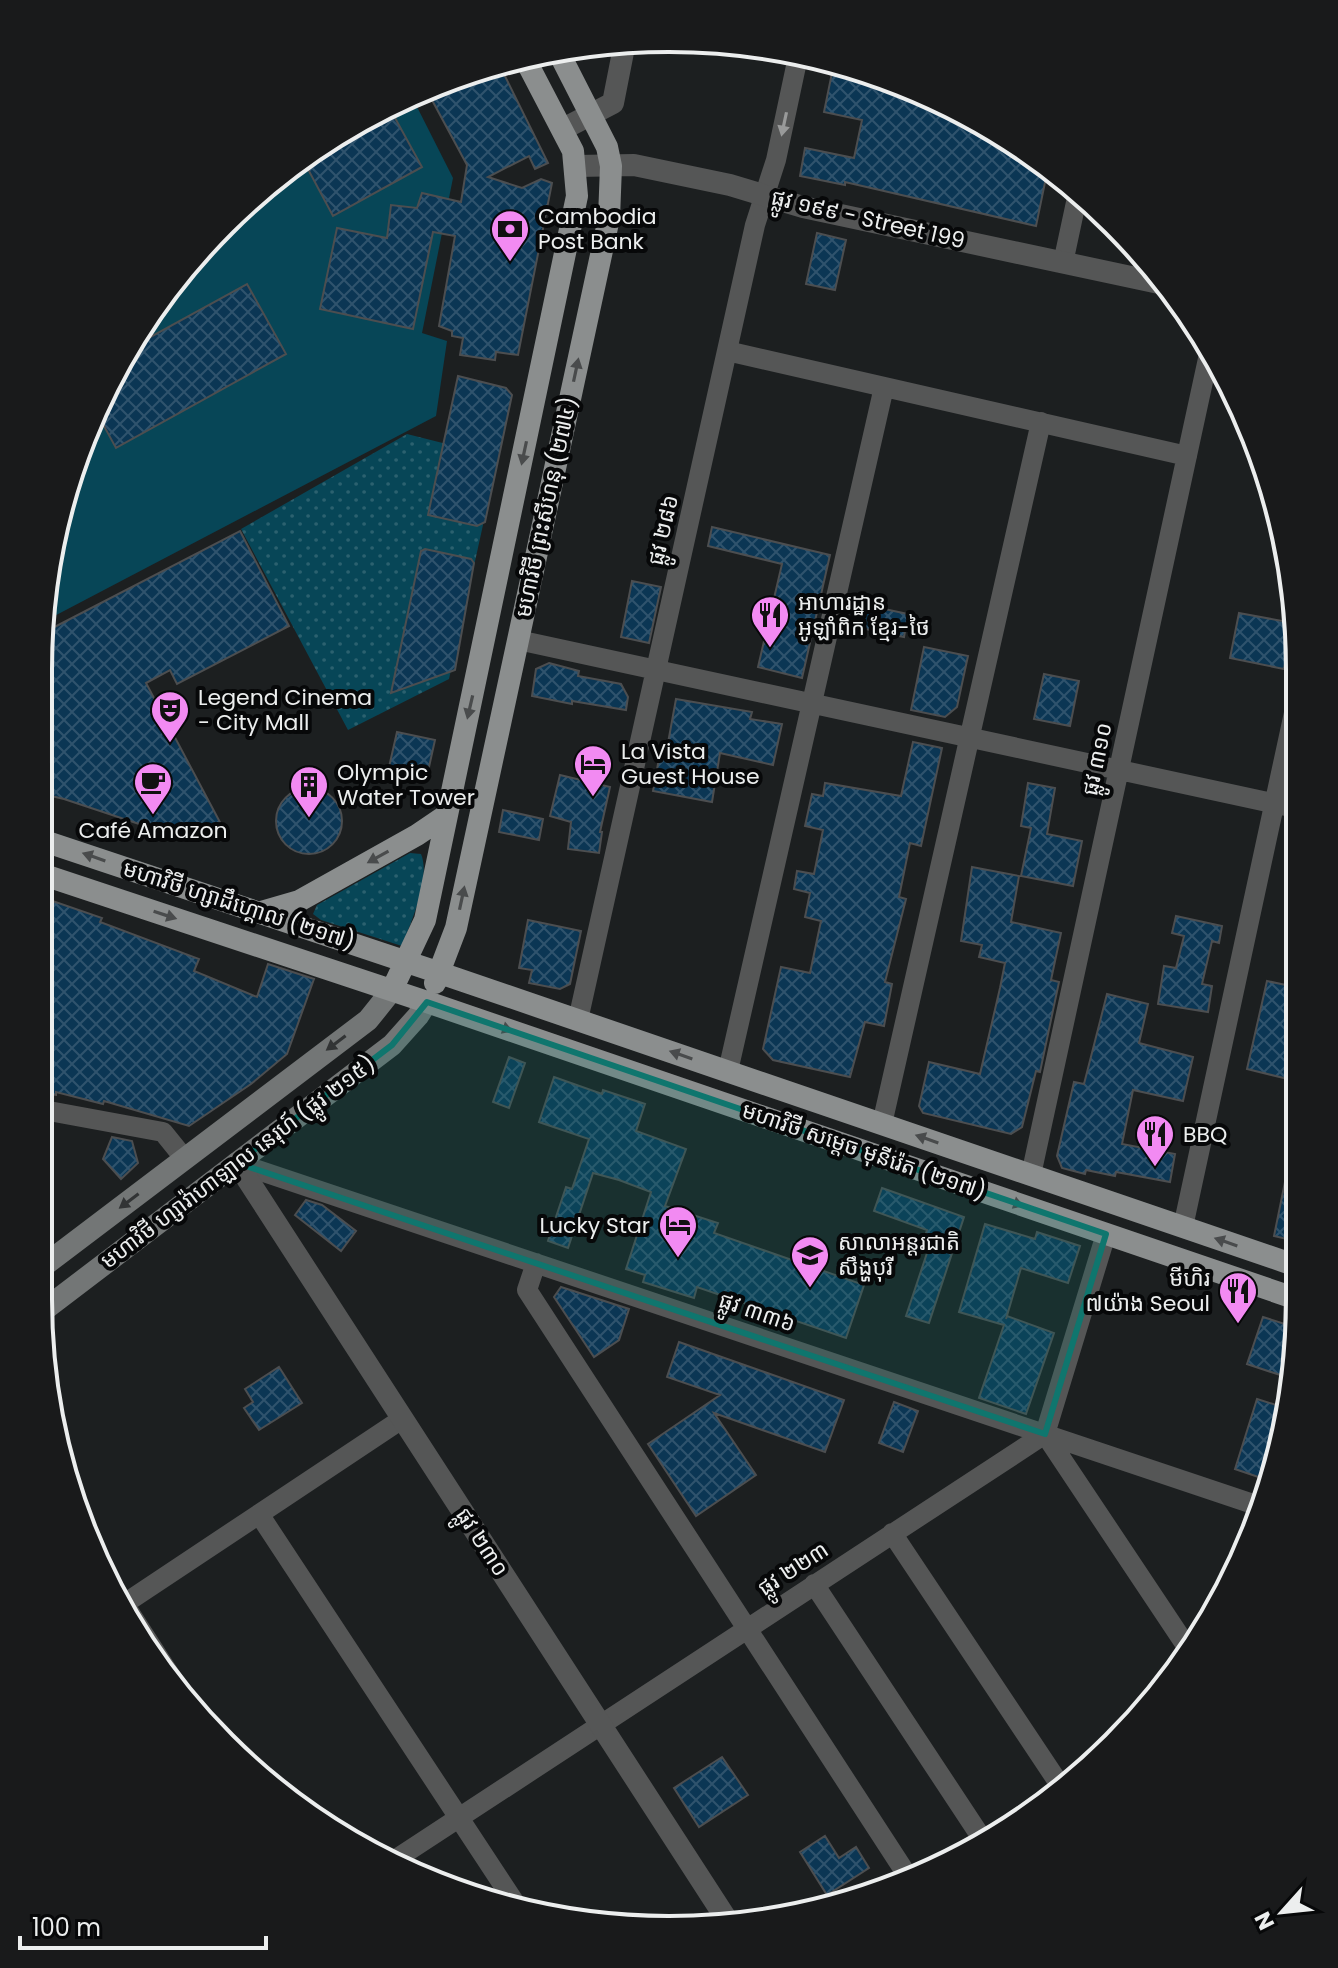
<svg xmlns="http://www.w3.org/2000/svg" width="1338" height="1968" viewBox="0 0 1338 1968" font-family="Poppins,'Noto Sans Khmer',sans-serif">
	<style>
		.green { fill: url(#green-dots) }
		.pitch { fill: #074657 }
		.building { fill: url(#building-cross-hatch); stroke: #4c4e50; stroke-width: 2 }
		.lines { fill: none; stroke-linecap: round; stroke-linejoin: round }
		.minor { stroke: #555656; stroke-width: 20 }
		.tertiary { stroke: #555656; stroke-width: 22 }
		.secondary { stroke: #737676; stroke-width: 22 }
		.primary { stroke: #8b8e8e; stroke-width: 22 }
		.oneway { fill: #999a9a }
		.oneway2 { fill: #494b4c }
		.oneway3 { fill: #323435 }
		.marked { fill: #0f766e; fill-opacity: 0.2; stroke: #0f766e; stroke-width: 6; stroke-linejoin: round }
		.labels { text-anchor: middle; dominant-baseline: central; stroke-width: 8; stroke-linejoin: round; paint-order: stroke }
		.poi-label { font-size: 22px; fill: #eceeee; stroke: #070809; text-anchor: start }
		.street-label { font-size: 22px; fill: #eceeee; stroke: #070809 }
		.rim { fill: none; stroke: #eceeee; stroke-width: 4 }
	</style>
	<defs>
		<pattern id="green-dots" width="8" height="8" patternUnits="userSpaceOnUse" patternTransform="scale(2)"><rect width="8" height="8" fill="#074657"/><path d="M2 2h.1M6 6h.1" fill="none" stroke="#2b616f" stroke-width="1.8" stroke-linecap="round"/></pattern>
		<pattern id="building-cross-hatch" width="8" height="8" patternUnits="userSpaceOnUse" patternTransform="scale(2)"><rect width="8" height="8" fill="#0b3654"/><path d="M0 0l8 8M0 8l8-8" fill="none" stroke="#2f536d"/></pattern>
	</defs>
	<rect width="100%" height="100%" fill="#1c1f20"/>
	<path class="green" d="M407,434L498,457L449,679L348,730L241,529Z
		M410,853L421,854C431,878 411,922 402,946L321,920L313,914L317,905Z"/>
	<path class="pitch" d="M411,95L453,178L422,333L447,341L436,416L43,622L50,546L122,354L223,222L319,144Z"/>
	<path class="building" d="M834,63L911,86L1020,145L1048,168L1036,226L845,182V185L800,176L805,148L854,158L862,120L824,112Z
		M499,64L548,163L535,169L529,156L488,177L522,188L541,179L552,183L518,355L496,352L495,360L460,355L463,338L452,336V331L439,326L455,236L433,232L413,329L320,309L337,228L387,238L391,205L417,208L422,193L461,202L467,165L425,87Z
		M389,107L422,167L333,216L302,158L319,144Z
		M817,233L846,240L835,290L806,284Z
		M247,284L286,354L116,448L99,417L123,352Z
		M458,376L506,388L512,395L485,522L477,526L428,515Z
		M712,527L830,555L802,678L758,667L782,564L708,546Z
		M240,531L289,626L177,684L170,670L146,683L222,826L190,841L64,799L38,793V669L41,634Z
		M425,549L471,559L474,563L455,670L391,693L421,551Z
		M632,581L661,587L649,643L621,637Z
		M861,604L908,614L904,637L856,627Z
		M1239,613L1293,623L1284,669L1230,658Z
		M924,647L968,656L957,707L945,717L911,710Z
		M549,663L579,671L578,676L621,684L628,697L626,710L572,701V704L532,696L536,669Z
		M1044,674L1079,681L1070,726L1034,719Z
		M676,699L752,712L750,719L782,724L773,765L720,753L712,802L653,791L660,753L666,754Z
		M397,732L435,740L427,776L389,767Z
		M913,742L942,748L921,846L910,843L899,897L906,899L885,982L892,984L884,1026L865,1022L850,1077L773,1060L763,1049L781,967L810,973L821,921L805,917L810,893L794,889L797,871L814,874L823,830L805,826L812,794L823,796L825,783L901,796Z
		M560,775L610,787L600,832H602L599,853L568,849L571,822L550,816Z
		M1028,783L1055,788L1047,834L1082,841L1073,886L1021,876L1031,828L1021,826Z
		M276 821a33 33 0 1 1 66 0a33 33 0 1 1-66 0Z
		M503,810L543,819L539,840L499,832Z
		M972,867L1019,876L1011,922L1061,933L1051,980L1059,982L1040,1072L1036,1071L1022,1127L1011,1134L923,1113L919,1106L929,1062L980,1074L1000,988L1005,963L979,957L982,945L961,941Z
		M38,896L102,918L100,922L199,959L194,971L257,997L268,964L314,979L287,1054L251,1084L189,1126L104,1101L103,1104L56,1092V1095L38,1093V1042L44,1043L51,994L38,992Z
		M1176,916L1222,926L1219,943L1212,941L1202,984L1212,986L1208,1012L1158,1004L1164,966L1176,968L1184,936L1172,933Z
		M528,920L581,931L570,984L560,989L529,983L532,970L519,968Z
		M1267,981L1300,988V1082L1247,1069Z
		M1107,994L1148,1004L1139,1043L1193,1057L1183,1101L1133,1090L1122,1144L1175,1154L1170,1182L1116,1172L1115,1176L1086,1170L1085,1174L1062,1168L1057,1156L1074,1082L1084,1084Z
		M509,1057L525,1063L509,1108L493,1102Z
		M554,1077L602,1094L603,1090L645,1104L636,1131L686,1149L665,1206L718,1223L714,1233L864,1285L846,1338L697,1287L694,1298L643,1282L645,1275L626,1269L651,1192L619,1180L593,1173L568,1248L548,1241L566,1187L572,1189L589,1139L539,1122Z
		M112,1137L132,1141L138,1163L121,1179L103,1159Z
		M1286,1177L1300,1180V1242L1274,1236Z
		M882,1188L964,1217L929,1323L906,1316L928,1250L921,1248L927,1230L874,1211Z
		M306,1200L322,1205L356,1231L341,1251L295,1215Z
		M985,1224L1035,1239L1037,1232L1080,1246L1068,1283L1021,1268L1006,1319L1007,1316L1054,1333L1026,1414L979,1398L1004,1325L959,1312Z
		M561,1287L629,1309L619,1340L594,1357L554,1297Z
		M1263,1317L1297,1328L1292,1379L1247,1364Z
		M679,1342L844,1400L825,1452L714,1413L756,1475L696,1516L648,1444L720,1395L667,1377Z
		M279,1367L302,1403L259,1430L244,1408L253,1402L245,1389Z
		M1257,1399L1289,1409L1288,1423L1270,1481L1235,1469Z
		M894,1402L918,1411L903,1452L879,1443Z
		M722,1757L748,1795L699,1827L674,1788Z
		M825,1836L839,1858L856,1847L869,1868L827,1895L800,1852Z"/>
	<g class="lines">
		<path class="minor" d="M1063,263L1078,193
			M727,351L1187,456
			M518,640L1300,809
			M578,1020L755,225L776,160L799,52
			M728,1071L884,387
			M38,1109L163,1132L184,1158
			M882,1124L1041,422
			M237,1163L1262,1507
			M1031,1175L1209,354
			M1183,1227L1300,685
			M536,1263L527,1290L909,1878
			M1045,1434L1191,1653
			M259,1514L517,1906
			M892,1533L1060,1785
			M814,1584L983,1840
			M124,1604L402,1419
			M124,1604L181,1692
			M393,1861L1045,1434L1106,1234"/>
		<path class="tertiary" d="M563,129L613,103L625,42
			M576,166L634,165L730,185L803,207L1159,283
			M237,1163L727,1920"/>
		<path class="secondary" d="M38,1270L368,1020L392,990
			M40,1313L392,1045L418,1016L427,1002"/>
		<path class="primary" d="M38,839L440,973L1300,1267
			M38,873L427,1002L1300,1300
			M261,912L299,901L417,835L445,816
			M435,983L456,928L609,218L611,166L607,147L557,49
			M392,990L425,920L577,196L573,151L524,57"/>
	</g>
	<defs><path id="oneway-solid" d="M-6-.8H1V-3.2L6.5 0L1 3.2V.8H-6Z" transform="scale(2)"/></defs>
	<use class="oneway" href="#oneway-solid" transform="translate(784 124) rotate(102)"/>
	<g class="oneway2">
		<use href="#oneway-solid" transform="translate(576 370) rotate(-78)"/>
		<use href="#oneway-solid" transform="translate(524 453) rotate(102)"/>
		<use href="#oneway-solid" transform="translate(470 707) rotate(103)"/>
		<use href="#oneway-solid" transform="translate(94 857) rotate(-161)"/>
		<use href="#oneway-solid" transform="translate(378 857) rotate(151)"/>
		<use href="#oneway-solid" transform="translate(462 898) rotate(-78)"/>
		<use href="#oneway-solid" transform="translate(165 915) rotate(18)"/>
		<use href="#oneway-solid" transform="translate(501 1027) rotate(19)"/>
		<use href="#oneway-solid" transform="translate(681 1055) rotate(-161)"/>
		<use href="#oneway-solid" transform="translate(927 1139) rotate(-161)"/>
		<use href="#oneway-solid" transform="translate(1012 1202) rotate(19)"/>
		<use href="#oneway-solid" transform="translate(1226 1242) rotate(-161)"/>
	</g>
	<g class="oneway3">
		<use href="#oneway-solid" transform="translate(336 1043) rotate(143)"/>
		<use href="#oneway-solid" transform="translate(129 1201) rotate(143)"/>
	</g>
	<path class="marked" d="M427,1002L1106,1234L1045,1434L237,1163L392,1045Z"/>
	<defs>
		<symbol id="bank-pin" viewBox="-11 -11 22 30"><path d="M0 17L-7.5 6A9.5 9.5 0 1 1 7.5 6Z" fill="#f28af2" stroke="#070809"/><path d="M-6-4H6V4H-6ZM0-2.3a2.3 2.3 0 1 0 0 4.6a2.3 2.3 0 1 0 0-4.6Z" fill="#111"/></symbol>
		<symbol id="restaurant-pin" viewBox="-11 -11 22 30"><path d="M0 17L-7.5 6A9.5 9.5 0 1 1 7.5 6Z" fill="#f28af2" stroke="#070809"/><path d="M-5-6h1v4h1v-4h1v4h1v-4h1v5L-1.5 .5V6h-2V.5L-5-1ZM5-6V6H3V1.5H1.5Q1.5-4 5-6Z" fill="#111"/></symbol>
		<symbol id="theatre-pin" viewBox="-11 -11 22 30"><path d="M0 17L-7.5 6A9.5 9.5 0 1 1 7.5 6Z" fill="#f28af2" stroke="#070809"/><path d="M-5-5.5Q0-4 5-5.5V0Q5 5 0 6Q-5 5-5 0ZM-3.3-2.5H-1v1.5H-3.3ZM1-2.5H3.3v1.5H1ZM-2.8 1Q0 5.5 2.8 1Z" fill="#111"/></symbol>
		<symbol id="hotel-pin" viewBox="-11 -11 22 30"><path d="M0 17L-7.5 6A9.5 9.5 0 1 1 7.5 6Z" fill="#f28af2" stroke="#070809"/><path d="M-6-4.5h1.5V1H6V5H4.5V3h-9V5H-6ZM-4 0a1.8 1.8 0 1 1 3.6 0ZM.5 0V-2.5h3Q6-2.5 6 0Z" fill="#111"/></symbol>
		<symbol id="cafe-pin" viewBox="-11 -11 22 30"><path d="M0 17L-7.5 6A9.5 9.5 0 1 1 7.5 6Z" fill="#f28af2" stroke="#070809"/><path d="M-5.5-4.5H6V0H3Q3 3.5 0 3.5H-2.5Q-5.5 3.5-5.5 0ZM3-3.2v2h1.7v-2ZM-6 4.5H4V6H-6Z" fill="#111"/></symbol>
		<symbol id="building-pin" viewBox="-11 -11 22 30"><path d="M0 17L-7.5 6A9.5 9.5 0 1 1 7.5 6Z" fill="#f28af2" stroke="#070809"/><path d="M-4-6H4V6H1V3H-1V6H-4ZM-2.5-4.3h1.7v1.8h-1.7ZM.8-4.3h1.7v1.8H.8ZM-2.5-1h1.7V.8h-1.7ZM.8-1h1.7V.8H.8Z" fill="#111"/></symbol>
		<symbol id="school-pin" viewBox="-11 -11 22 30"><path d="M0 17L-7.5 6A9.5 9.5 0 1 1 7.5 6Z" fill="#f28af2" stroke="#070809"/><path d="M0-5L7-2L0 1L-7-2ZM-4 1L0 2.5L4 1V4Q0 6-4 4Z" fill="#111"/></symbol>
	</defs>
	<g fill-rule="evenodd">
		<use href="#bank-pin" x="488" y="207" width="44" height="60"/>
		<use href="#restaurant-pin" x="748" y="593" width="44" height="60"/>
		<use href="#theatre-pin" x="148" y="688" width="44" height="60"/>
		<use href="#hotel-pin" x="571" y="742" width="44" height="60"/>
		<use href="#cafe-pin" x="131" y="760" width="44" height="60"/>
		<use href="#building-pin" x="287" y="763" width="44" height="60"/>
		<use href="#restaurant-pin" x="1133" y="1112" width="44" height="60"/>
		<use href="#hotel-pin" x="656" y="1203" width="44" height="60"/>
		<use href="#school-pin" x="788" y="1233" width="44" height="60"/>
		<use href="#restaurant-pin" x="1216" y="1269" width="44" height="60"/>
	</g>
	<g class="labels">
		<g class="poi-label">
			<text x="538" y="216">Cambodia<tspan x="538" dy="25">Post Bank</tspan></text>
			<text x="798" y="602">អាហារដ្ឋាន<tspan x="798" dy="25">អូឡាំពិក ខ្មែរ-ថៃ</tspan></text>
			<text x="198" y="697">Legend Cinema<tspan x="198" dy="25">- City Mall</tspan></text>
			<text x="621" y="751">La Vista<tspan x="621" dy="25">Guest House</tspan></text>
			<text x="337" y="772">Olympic<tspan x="337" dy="25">Water Tower</tspan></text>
			<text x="153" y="830" text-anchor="middle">Café Amazon</text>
			<text x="1183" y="1134">BBQ</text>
			<text x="650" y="1225" text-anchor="end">Lucky Star</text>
			<text x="838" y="1242">សាលាអន្តរជាតិ<tspan x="838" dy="25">សឹង្ហបុរី</tspan></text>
			<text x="1210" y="1278" text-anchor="end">មីហិរ<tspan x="1210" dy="25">៧យ៉ាង Seoul</tspan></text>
		</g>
		<g class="street-label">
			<text transform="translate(868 219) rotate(13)">ផ្លូវ ១៩៩ - Street 199</text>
			<text transform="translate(546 507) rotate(-78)">មហាវិថី ព្រះសីហនុ (២៧៤)</text>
			<text transform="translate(663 530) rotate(-77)">ផ្លូវ ២៨៦</text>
			<text transform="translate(1097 759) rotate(-78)">ផ្លូវ ៣១០</text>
			<text transform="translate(239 905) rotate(18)">មហាវិថី ហ្សាដឹហ្គោល (២១៧)</text>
			<text transform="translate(864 1151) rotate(19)">មហាវិថី សម្តេច មុនីរ៉េត (២១៧)</text>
			<text transform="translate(238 1162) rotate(-37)">មហាវិថី ហ្សាវ៉ាហាឡាល នេរុហ៍ (ផ្លូវ ២១៥)</text>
			<text transform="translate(757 1312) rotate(19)">ផ្លូវ ៣៣៦</text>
			<text transform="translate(482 1542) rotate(57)">ផ្លូវ ២៣០</text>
			<text transform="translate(793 1569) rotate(-33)">ផ្លូវ ២២៣</text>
		</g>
	</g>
	<path d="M0 0H1338V1968H0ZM669 52H669A617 617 0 0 1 1286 669V1299A617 617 0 0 1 669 1916H669A617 617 0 0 1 52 1299V669A617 617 0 0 1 669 52Z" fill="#191a1b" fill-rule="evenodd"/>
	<path class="rim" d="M669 52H669A617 617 0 0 1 1286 669V1299A617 617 0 0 1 669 1916H669A617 617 0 0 1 52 1299V669A617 617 0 0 1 669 52Z"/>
	<g transform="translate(1282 1912) rotate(243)" stroke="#070809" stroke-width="6" paint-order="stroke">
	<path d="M0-6L14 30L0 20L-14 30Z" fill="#eceeee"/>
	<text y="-12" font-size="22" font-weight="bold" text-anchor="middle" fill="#eceeee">N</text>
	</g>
	<path d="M20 1936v12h246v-12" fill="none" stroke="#eceeee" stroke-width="4"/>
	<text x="32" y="1936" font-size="24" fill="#eceeee" stroke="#070809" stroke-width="6" paint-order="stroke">100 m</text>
</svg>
